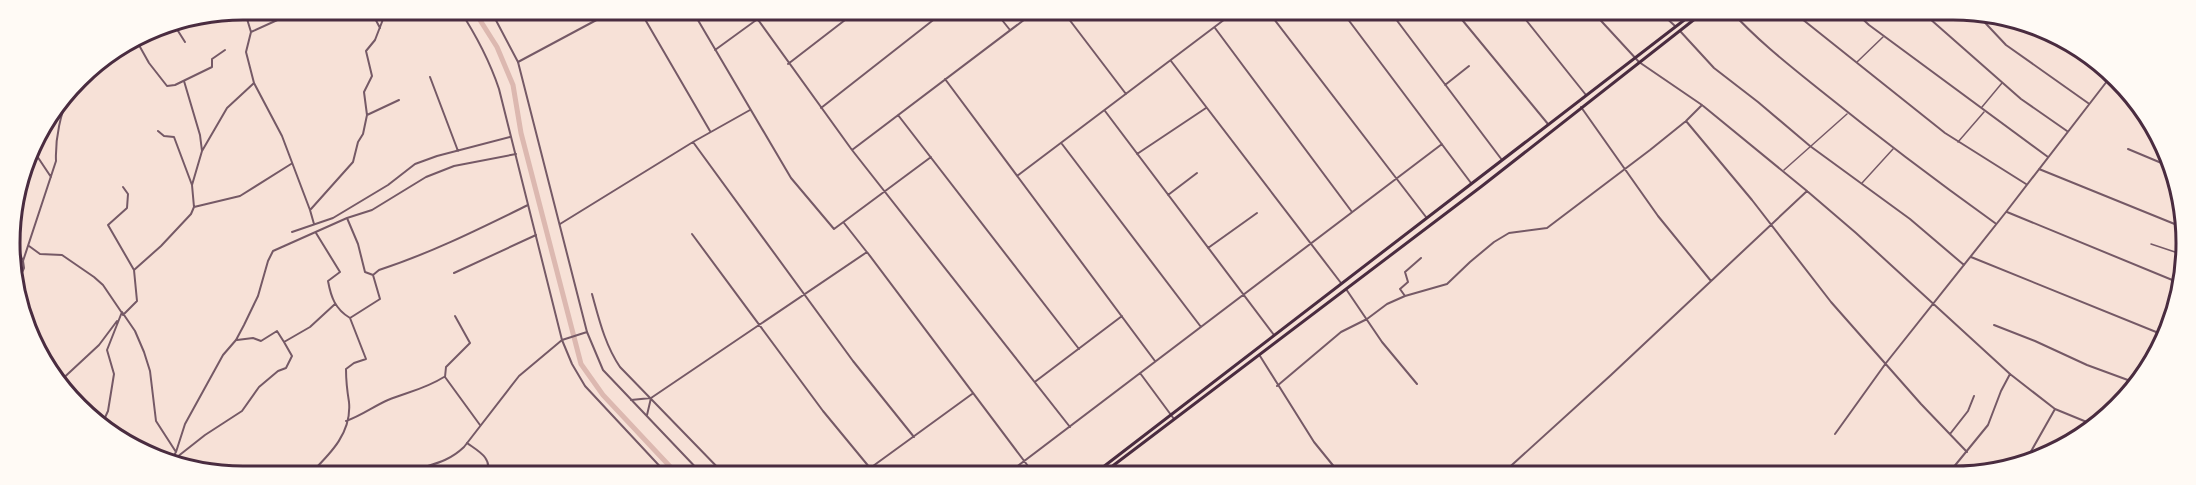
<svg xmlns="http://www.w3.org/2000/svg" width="2196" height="485" viewBox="0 0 2196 485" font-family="'PT Serif',serif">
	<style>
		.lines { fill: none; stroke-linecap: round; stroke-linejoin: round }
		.canal { stroke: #dcb8b0; stroke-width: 5 }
		.pedestrian { stroke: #755966; stroke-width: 1.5 }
		.minor { stroke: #755966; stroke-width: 2 }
		.tertiary { stroke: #755966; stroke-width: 2 }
		.primary { stroke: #4a2c40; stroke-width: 3 }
		.rim { fill: none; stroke: #4a2c40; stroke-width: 3 }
	</style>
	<rect width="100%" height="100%" fill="#f7e1d7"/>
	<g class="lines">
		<path class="canal" d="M473,9L497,47L513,85L521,133L581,364L603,395L677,474"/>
		<path class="pedestrian" d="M1857,62L1883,37
			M1982,107L2002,83
			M1958,142L1984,112
			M1784,170L1847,114
			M1862,183L1893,149
			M2151,244L2184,255"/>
		<path class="minor" d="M244,9L251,32L246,52L254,83L282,136L310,210L314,224
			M370,9L380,28
			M639,9L710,131
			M692,10L791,178L834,229L931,157
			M751,10L852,150L1070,427
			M994,10L1010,30
			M1062,10L1126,94
			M1132,10L1138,17L1147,10
			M1267,10L1426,217
			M1341,10L1471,183
			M1389,10L1502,160
			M1454,10L1548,124
			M1518,10L1586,95
			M1592,11L1639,62L1702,105L1807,191L1856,233L2010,374L2055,409L2094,425
			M1659,11L1675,26
			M1731,11C1757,40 1789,65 1820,90C1877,136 1935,180 1995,223
			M1792,11L1945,133L2026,184
			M1854,11L1869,25L2048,157
			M1921,11L2021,99L2067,131
			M1974,11L2006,45L2088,103
			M173,23L185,42
			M1215,28L1352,212
			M1680,31L1714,68L1758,102L1810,146L1910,219L1964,265
			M251,32L284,17L296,9
			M135,38L149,63L167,86L175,85L212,67V59L225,50
			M715,50L770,10
			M1171,61L1341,283
			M518,62L617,9
			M788,64L858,10
			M430,77L458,151
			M945,79L1155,361
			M1445,85L1469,66
			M1581,107L1658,216L1711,281
			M821,108L946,10
			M1105,111L1274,335
			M367,115L399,100
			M898,115L1079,349
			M1686,121L1752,200L1831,302L1921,404L1967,452
			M158,131L164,136L174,137L192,185
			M693,142L853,361L914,437
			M1062,144L1201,327
			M31,147L51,177
			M2128,149L2171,167
			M852,150L1037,10
			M202,151L227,108L254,83
			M1137,154L1206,108
			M2039,169L2182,227
			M1017,176L1237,10
			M1168,195L1197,173
			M194,207L240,196L291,164
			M311,209L353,162L358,142L363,134L367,115L364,92L372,76L366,51L375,40L387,9
			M2007,212L2182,284
			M347,218L358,244L365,272L373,275L380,299L350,318
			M844,223L866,251
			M560,224L693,142L750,110
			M10,225L22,259
			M292,232L333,218L388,185L415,164L437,156L510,137
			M692,234L823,411L870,468
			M29,246L40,254L62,255L94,277L103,285L122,313
			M1208,248L1257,213
			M1971,257L2166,336
			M134,270L161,246L191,214L194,207L192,185L202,151L200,135L184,81
			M454,273L536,235
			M373,275L379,270C431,253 479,229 528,205
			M1346,289L1382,342L1417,384
			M592,294C599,319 605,345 620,367L724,474
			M1405,296L1400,289L1408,282L1405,272L1421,258
			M123,315L137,301L134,270L108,225L127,208L128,194L123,187
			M455,316L470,343L446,367L445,377L480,425
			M26,321L20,277L24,268L23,261L56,161C55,136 61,115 69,92
			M1994,325L2035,341L2087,365L2136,383
			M237,340L253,338L261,341L277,331L284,342L310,327L335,304
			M1260,356L1314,442L1340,474
			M1140,373L1174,419
			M1036,381L1122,316
			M57,384L99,345L117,321
			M1277,386L1341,332L1367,319L1387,304L1405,296L1447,284L1470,262L1494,242L1509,233L1547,228L1650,150L1686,121L1702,105
			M631,400L651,398L867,252L1034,474
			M647,415L651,398
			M346,421C361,416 374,406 388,400C408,392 425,389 444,377
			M102,424L108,411L114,374L107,350L122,312L135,331L144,352L150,371L156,421L176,452
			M1835,434L1886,363L2006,212L2111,76
			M1950,434L1968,411L1974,396
			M467,443C478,451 493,458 487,474
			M171,460L176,452L185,424L223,355L236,340L244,325L258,296L268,261L273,251L347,218L372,210L426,177L454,166L516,154
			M172,461L205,435L242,411L259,387L278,371L286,368L292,356L284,342
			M2025,462L2055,409
			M310,474C330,454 352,433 349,402C347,390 346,381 346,369L354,363L366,359L350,318C335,309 331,297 328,281L340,272L316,233
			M862,474L972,394
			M1007,474L1442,144
			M1502,474L1611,375L1807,191
			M1948,474L1988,425L2001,391L2010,374"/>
		<path class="tertiary" d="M459,9C476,35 489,59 499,89L562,340L572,364L585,386L667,474
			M490,9L518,62L587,332L603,370L702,474
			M405,474C428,464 445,465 464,447L519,376L562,340L587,332"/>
		<path class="primary" d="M1094,474L1696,11
			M1102,474L1482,186L1705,11"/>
	</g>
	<path d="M0 0H2196V485H0ZM243 20H1953A223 223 0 0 1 2176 243V243A223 223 0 0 1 1953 466H243A223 223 0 0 1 20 243V243A223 223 0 0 1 243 20Z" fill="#fffaf5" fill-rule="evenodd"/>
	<path class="rim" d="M243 20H1953A223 223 0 0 1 2176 243V243A223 223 0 0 1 1953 466H243A223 223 0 0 1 20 243V243A223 223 0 0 1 243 20Z"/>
</svg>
